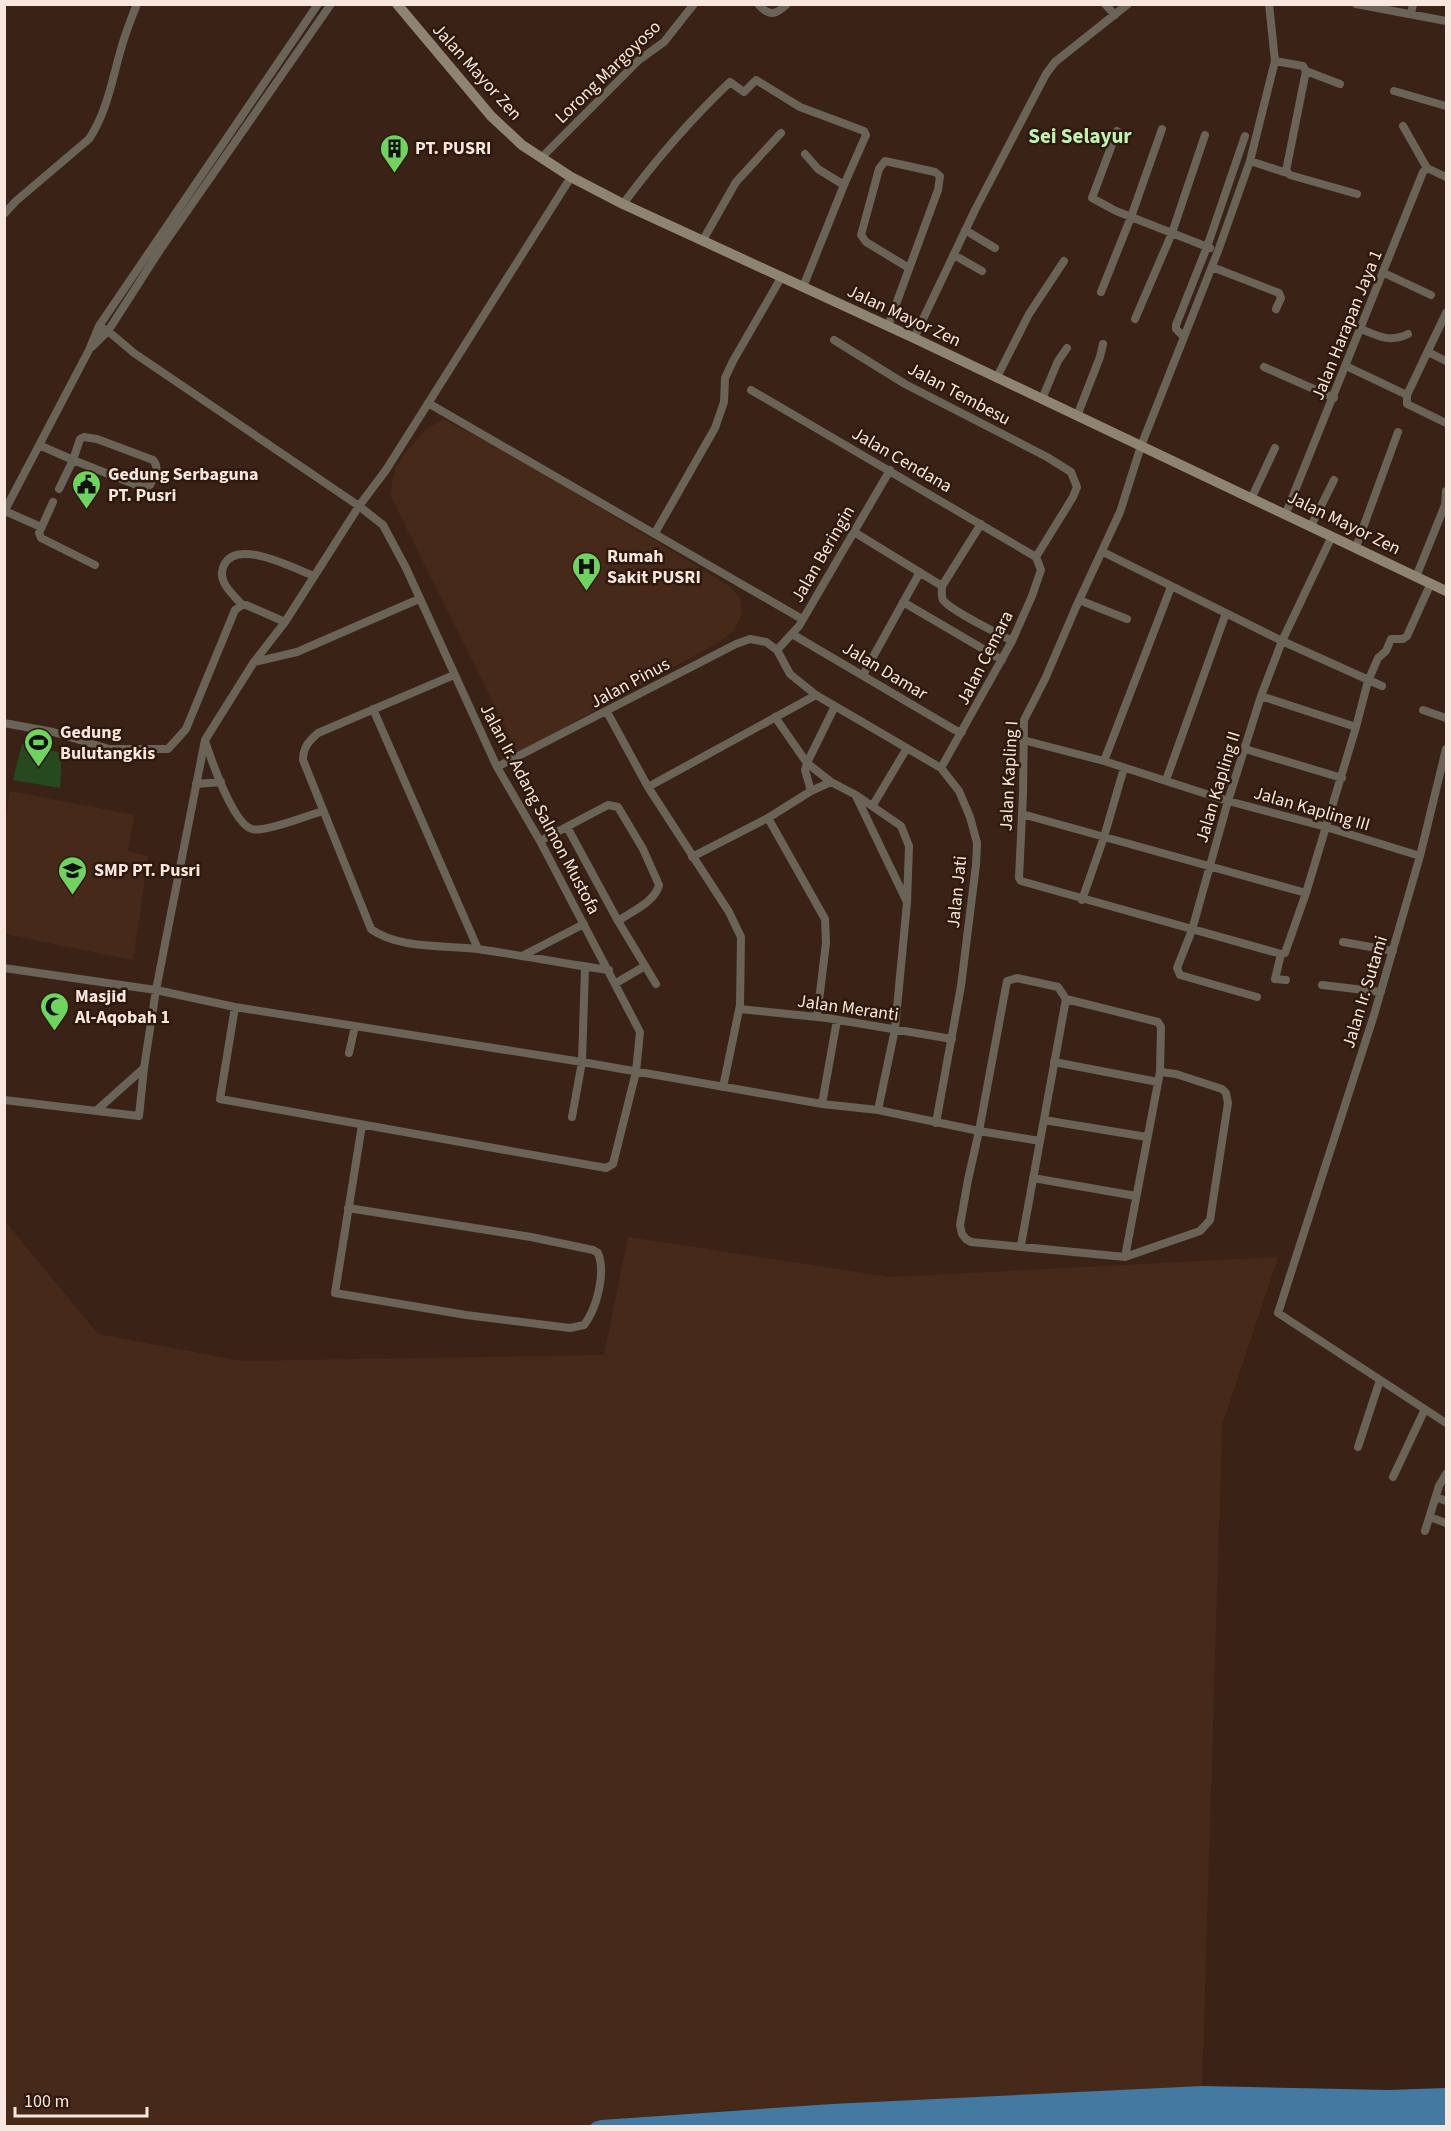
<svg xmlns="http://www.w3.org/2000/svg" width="1451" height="2131" viewBox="0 0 1451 2131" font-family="'Source Sans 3',sans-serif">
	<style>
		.built { fill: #462919 }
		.green { fill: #264920 }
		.water { fill: #4479a1 }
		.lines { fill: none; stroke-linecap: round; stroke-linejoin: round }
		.street { stroke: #696358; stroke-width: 8 }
		.secondary { stroke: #8d8472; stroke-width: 10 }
		.labels { text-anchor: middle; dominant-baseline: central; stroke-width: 5; stroke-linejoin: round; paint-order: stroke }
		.street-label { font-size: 18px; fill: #f7e7df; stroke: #2f190d }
		.poi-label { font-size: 18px; font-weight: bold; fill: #f7e7df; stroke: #2f190d; text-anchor: start }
		.quarter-label { font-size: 21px; font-weight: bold; fill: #bef3b4; stroke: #2f190d }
	</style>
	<rect width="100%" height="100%" fill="#3a2316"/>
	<path class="built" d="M443,419L504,450L728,585L740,598L742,615L733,631L719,642L518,753L390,495L395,468L406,452L425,430Z
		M10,791L134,815L128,851L148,856L133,960L5,934L4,826Z
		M4,1220L98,1334L242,1361L604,1355L628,1237L890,1277L1278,1257L1222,1425L1202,2086L735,2110L601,2120L594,2122L589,2126H5Z"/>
	<path class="green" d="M22,744L62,753L60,788L13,780Z"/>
	<path class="water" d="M1202,2086L1389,2090L1446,2088V2126H589L594,2122L601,2120L832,2104Z"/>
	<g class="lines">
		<path class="street" d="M758,4C769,17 776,15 787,4
			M1105,4L1115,15
			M1356,4L1446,21
			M1411,14L1413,4
			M1275,61L1303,66L1306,71L1340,84
			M1306,71L1286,171L1290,175L1357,194
			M1394,91L1446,106
			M1403,126L1427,168
			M1117,131L1092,198L1116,211L1210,248
			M541,158L639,60L664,42L694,4
			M1250,161L1287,173
			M623,204C655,161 691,119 730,82L744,92L756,80L800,107L864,131L866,135L844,185
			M4,214L16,201L89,139C107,112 112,80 121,49C125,34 131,19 137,4
			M965,230L995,248
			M703,240L736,182L781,133
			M954,255L982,271
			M1212,267L1279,293L1281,298L1276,309
			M1384,273L1431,295
			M803,287L844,185L818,169L805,154
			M1101,292L1131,217L1162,129
			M1135,319L1172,233L1205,135
			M99,326L108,331L134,353L359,506L386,470L571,177
			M888,326L938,190L940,176L935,172L885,161L879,169L861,235L866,242L909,268
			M1361,329C1378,336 1390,343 1408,334
			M1184,337L1176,329V325L1207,247L1245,136
			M914,338L975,210L1046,74L1055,62L1128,4
			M834,340L905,384L1047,457L1071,472L1077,487L1073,497L1036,557
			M92,347L108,331L160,250L331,4
			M1428,352L1446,361
			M1346,366L1407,395L1446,313
			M1264,367L1334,398
			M997,377L1029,314L1064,261
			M751,390L1036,557
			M1407,395V404L1446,423
			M1042,399L1058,361L1067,348
			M428,403L802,619
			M1077,416L1100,357L1103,344
			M84,437L97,439L153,460C160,468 155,476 150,485L145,487L139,486L73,460L80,439Z
			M39,445L73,460L59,489
			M1252,497L1275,448
			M53,502L39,533L41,538L95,565
			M5,511L41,527
			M4,512L89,350L99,326L318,4
			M1286,513L1423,172L1427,168L1446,177
			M1311,526L1334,480
			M854,532L942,586L981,524
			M655,533L715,428L724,402L725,378L733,361L782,276
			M1356,547L1398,432
			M1103,552L1282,641L1382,686
			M1416,577L1445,505L1446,491
			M942,586C942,591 941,596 943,600C951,611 998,633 1012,641
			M1079,600L1127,619
			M903,602L1002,660
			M242,605C232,593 216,581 224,565C237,538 293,568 314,576
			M792,634L955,730L962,732
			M777,650L799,626L890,470
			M254,662L297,652L419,599
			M454,675L318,733C309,741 303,747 303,760L371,929C398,949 444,945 477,949C521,955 565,964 609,970
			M863,675L920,572
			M1261,696L1356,727L1306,893L1285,953L1281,954L1021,881L1019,878L1023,794L1024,720L1045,679L1076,607L1120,512L1141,446L1218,251L1250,161L1275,61L1269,4
			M373,709L478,949
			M1423,710L1446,718
			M607,712L648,787L816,695
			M775,717L807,763L831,782L856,795L901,826L909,846L907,903L895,1029L878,1110
			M4,723L53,732L109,749H168L186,729L235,610L242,605H246L285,622
			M1356,727L1368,681L1378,658L1386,651L1391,639H1403L1407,636L1431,583
			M1023,740L1104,761L1228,801L1326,827L1420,856
			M205,741C211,759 233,824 252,829C264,833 309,815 323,811
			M1245,749L1342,778
			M1446,749L1420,856L1374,1015L1278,1313L1446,1423
			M1104,761L1171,587
			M497,767L736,644L750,639L766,642L777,650L790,674L816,695L941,768L959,791L970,817L977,843L976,865L961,986L936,1123
			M941,768L1012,641L1032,596L1041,570L1036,557
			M1166,780L1226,613
			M196,784L221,782
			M648,787L729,912L741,937L740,1005L723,1087
			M811,791L805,770L807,763L835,706
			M856,796L907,902
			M873,805L907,748
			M1022,814L1306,893
			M768,818L825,919L826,943L817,1017
			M567,827L618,921L656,984
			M540,841L608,805L618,807L643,849L659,885C655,902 631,912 618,921
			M692,857L768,818L811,791L831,782
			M1082,900L1104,837L1124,768
			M1343,942L1393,951
			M1281,954L1275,979L1286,980
			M522,956L584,924
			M4,968L156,990L235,1007L582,1062L822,1104L878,1110L979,1131L1007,981L1017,978L1058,987L1066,999L1021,1245
			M616,983L645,966
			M1322,985L1381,992
			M1257,997L1180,975L1177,968L1192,930L1228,801L1261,696L1282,641L1332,536
			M1066,999L1158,1022L1161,1027L1160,1072L1125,1257
			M740,1009L827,1018L952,1039
			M349,1053L355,1026
			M1054,1062L1158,1082
			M4,1100L139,1116L144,1068L156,990L205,740L254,662L285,622L359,506L383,525L406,568L497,767L540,841L640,1032L636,1072L613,1164L606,1168L220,1099L235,1007
			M822,1104L837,1020
			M97,1110L144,1068
			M572,1117L582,1062L585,967
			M1044,1120L1147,1137
			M1040,1141L979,1131L968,1180L960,1225L962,1234L966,1239L971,1242L1125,1257L1200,1231L1210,1220L1228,1103L1226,1093L1222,1089L1176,1074L1160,1072
			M1033,1178L1136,1196
			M348,1208L531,1237L593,1250L598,1253C606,1273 597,1308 584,1325L570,1328L466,1315L335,1293L362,1125
			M1358,1447L1380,1380
			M1393,1477L1425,1409
			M1436,1497L1446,1501
			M1430,1517L1446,1523
			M1425,1531L1439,1486L1446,1474"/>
		<path class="secondary" d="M397,4L491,116L522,145L571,177L623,204L914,338L1446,591"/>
	</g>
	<defs>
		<symbol id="building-pin" viewBox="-11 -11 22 30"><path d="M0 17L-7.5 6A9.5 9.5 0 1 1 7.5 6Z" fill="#70d35f" stroke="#2f190d"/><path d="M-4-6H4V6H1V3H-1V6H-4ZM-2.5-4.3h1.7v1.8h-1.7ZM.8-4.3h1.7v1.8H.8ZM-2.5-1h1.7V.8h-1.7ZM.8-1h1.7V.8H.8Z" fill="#111"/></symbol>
		<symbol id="civic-pin" viewBox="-11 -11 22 30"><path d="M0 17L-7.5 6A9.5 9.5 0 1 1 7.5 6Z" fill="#70d35f" stroke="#2f190d"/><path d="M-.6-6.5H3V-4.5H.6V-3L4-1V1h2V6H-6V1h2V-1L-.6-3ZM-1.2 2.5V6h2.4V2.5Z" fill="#111"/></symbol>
		<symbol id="hospital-pin" viewBox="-11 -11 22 30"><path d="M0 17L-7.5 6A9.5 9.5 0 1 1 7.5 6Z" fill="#70d35f" stroke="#2f190d"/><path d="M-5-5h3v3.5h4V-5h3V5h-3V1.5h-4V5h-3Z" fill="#111"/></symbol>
		<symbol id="stadium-pin" viewBox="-11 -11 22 30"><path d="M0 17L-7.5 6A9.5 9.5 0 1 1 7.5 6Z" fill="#70d35f" stroke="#2f190d"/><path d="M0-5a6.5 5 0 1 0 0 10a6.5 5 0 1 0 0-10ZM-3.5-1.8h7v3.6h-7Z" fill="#111"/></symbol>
		<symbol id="school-pin" viewBox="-11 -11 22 30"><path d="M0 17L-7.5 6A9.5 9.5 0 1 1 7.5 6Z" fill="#70d35f" stroke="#2f190d"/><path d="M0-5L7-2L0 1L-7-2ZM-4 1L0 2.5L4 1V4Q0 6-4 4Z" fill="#111"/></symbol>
		<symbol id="mosque-pin" viewBox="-11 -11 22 30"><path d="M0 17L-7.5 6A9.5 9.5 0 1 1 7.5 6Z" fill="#70d35f" stroke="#2f190d"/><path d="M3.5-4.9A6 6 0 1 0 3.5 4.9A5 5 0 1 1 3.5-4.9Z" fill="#111"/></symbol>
	</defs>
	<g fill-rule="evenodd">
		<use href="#building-pin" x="378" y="132" width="33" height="45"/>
		<use href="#civic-pin" x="70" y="468" width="33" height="45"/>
		<use href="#hospital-pin" x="570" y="550" width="33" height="45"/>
		<use href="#stadium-pin" x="22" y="726" width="33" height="45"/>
		<use href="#school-pin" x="56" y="854" width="33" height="45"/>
		<use href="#mosque-pin" x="38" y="990" width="33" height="45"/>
	</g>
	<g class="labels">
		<g class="street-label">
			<text transform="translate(477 72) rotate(48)">Jalan Mayor Zen</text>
			<text transform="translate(608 72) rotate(-44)">Lorong Margoyoso</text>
			<text transform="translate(904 316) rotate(25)">Jalan Mayor Zen</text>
			<text transform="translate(1347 325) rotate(-68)">Jalan Harapan Jaya 1</text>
			<text transform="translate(959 394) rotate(28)">Jalan Tembesu</text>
			<text transform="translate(902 460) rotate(30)">Jalan Cendana</text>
			<text transform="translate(1344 523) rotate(26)">Jalan Mayor Zen</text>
			<text transform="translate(823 554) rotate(-60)">Jalan Beringin</text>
			<text transform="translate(985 658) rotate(-63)">Jalan Cemara</text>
			<text transform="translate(885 671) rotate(31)">Jalan Damar</text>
			<text transform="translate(630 683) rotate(-28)">Jalan Pinus</text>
			<text transform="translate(1009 776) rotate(-87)">Jalan Kapling I</text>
			<text transform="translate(1218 787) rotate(-73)">Jalan Kapling II</text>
			<text transform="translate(540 809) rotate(62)">Jalan Ir. Adang Salmon Mustofa</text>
			<text transform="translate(1312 809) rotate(16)">Jalan Kapling III</text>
			<text transform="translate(957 892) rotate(-84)">Jalan Jati</text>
			<text transform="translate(1365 992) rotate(-73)">Jalan Ir. Sutami</text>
			<text transform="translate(848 1008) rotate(8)">Jalan Meranti</text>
		</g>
		<g class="poi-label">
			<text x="415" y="148">PT. PUSRI</text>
			<text x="108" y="474">Gedung Serbaguna<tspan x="108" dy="21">PT. Pusri</tspan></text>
			<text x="607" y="556">Rumah<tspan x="607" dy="21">Sakit PUSRI</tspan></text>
			<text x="60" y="732">Gedung<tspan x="60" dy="21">Bulutangkis</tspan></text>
			<text x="94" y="870">SMP PT. Pusri</text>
			<text x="75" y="996">Masjid<tspan x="75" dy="21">Al-Aqobah 1</tspan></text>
		</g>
		<g class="quarter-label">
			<text x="1080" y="136">Sei Selayur</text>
		</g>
	</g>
	<rect width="1451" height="2131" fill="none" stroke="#f7e7df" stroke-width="12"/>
	<path d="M15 2107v9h132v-9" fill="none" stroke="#f7e7df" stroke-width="3"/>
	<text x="24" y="2107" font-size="18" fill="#f7e7df" stroke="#2f190d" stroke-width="4.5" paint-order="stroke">100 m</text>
</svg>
